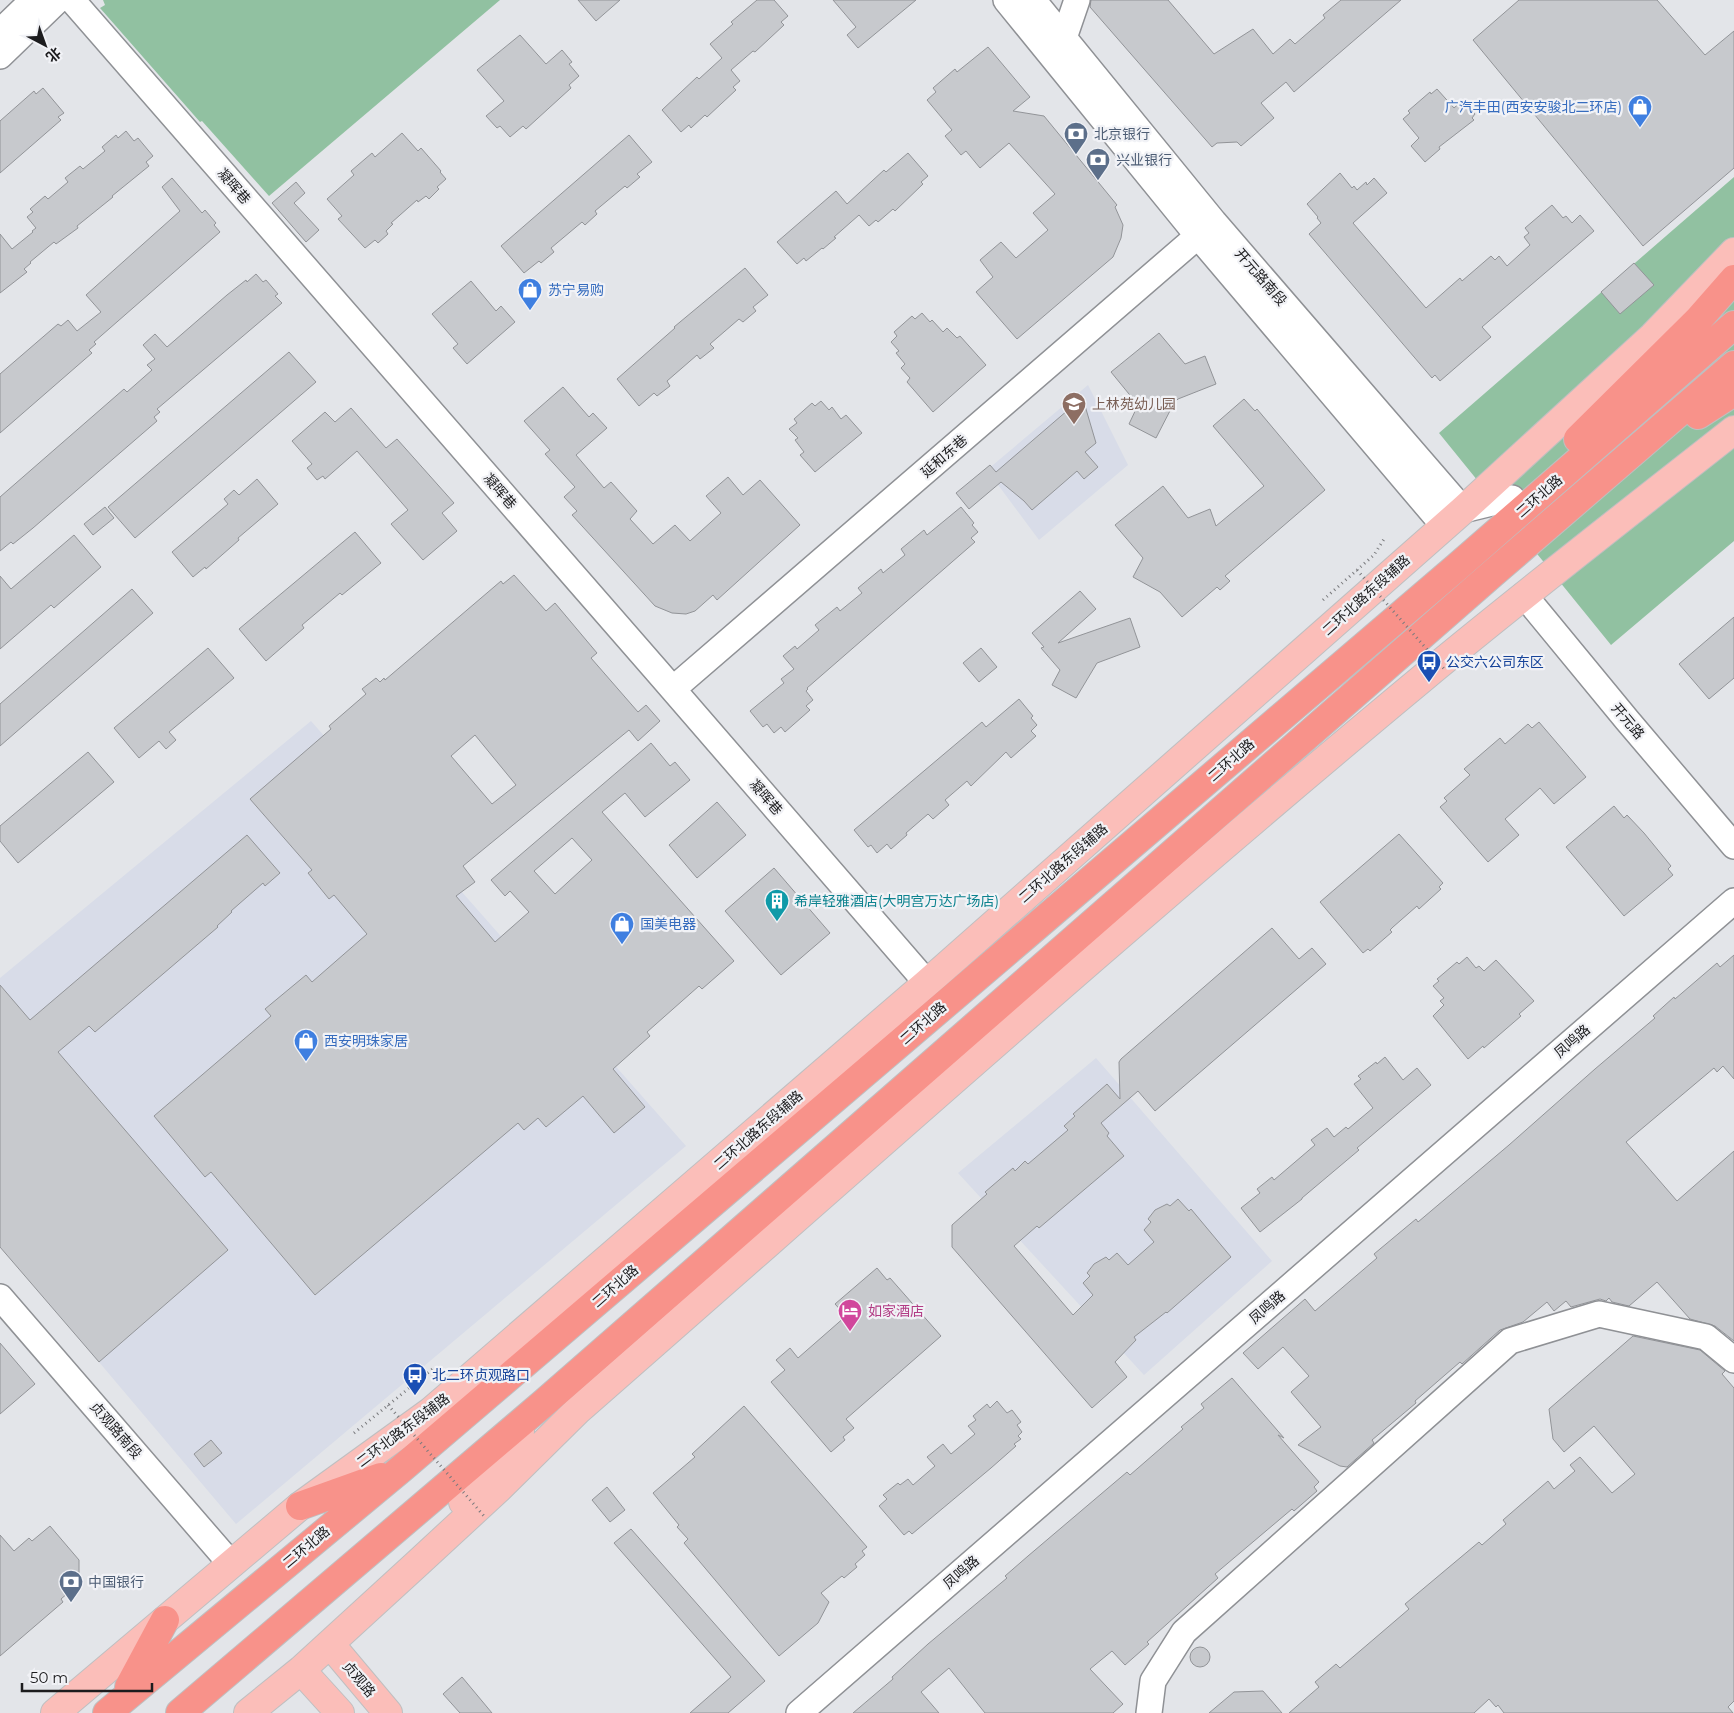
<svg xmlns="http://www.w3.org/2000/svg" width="1734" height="1713" viewBox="0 0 1734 1713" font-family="Montserrat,'Noto Sans SC',sans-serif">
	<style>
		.built { fill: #d8dce8 }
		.green { fill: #91c1a1 }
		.building { fill: #c7c9cd; stroke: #929498; fill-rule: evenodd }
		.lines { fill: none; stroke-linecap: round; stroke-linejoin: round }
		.minor-casing { stroke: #8f9195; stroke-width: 28 }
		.major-casing { stroke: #bfbfc0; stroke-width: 30 }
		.highway-casing { stroke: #bfbfc0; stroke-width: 30 }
		.path { stroke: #797a7d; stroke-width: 3; stroke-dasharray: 1 4; stroke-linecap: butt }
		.minor { stroke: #fff; stroke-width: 25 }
		.major { stroke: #fbbeb9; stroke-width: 28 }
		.highway { stroke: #f8928a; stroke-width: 28 }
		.path-bridge { stroke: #797a7d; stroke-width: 3; stroke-dasharray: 1 4; stroke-linecap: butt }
		.labels { text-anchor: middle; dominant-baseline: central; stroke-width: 4.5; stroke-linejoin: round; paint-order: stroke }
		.shop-label { font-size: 14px; fill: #366cbe; stroke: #f1f2f6; text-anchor: start }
		.service-label { font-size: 14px; fill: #4e5e75; stroke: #f1f2f6; text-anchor: start }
		.street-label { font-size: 14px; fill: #1c1c1e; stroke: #f1f2f6 }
		.education-label { font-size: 14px; fill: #785e54; stroke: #f1f2f6; text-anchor: start }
		.transit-label { font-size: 14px; fill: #164399; stroke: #f1f2f6; text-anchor: start }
		.culture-label { font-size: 14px; fill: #0d838f; stroke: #f1f2f6; text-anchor: start }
		.hotel-label { font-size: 14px; fill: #b23c85; stroke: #f1f2f6; text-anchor: start }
	</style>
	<rect width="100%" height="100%" fill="#e3e5e9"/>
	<path class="built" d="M1088,385L1128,465L1039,540L987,470Z
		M311,721L686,1146L236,1524L0,1245V978Z
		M1096,1058L1272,1261L1144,1375L958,1173Z"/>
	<path class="green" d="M103,0H500L269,196L202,121L200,122L100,8L105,5Z
		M1734,177V541L1611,645L1439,433Z"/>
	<path class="building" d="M578,0H620L596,21Z
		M757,0H774L788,16L781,22L784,25L755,52L753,51L731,70L740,81L733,87L736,90L707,117L705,115L691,128L689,125L681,132L662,110L697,77L699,79L722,58L710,44L733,24L731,22Z
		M833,0H916L858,48L847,35L856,27Z
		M1091,0H1168L1214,54L1253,29L1273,54L1290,39L1295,44L1325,18L1323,15L1341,0H1401L1294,92L1286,82L1261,103L1274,118L1241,146L1237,142L1217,143L1212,147L1090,7Z
		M1519,0H1657L1705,55L1734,31V168L1643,246L1473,40Z
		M520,35L546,64L562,50L572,62L569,64L579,76L569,85L571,88L526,129L523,126L510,137L500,126L497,128L486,116L504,101L477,70Z
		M988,47L1030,97L1013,111L1044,116L1117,205L1115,207L1123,225L1121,238L1113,257L1017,339L976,292L993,277L980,260L1001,242L1016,258L1048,230L1033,213L1055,194L1009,143L980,168L966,151L961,155L945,136L952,130L927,100L936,92L933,88L955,69L957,72Z
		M43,88L64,113L58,117L61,120L0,173V121L34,91L36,94Z
		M1437,89L1454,108L1463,100L1475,114L1472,118L1474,120L1439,147L1440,149L1425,162L1411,146L1419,138L1403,119L1410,113L1408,111L1430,92L1431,94Z
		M126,131L134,141L138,138L153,156L146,162L149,166L112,196L113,197L77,226L78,228L56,244L54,242L30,262L31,263L24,269L27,272L0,293V234L12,249L33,232L32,231L36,228L27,217L33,212L30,209L45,196L48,199L68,182L65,178L80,166L83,169L105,151L102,147L116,135L118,138Z
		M402,133L418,151L421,148L441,171L440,172L446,179L437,187L439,189L429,199L426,196L418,202L417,200L391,223L393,224L386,231L388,234L378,243L375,240L365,248L338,219L342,216L327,199L354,175L351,171L372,153L375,157Z
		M629,135L652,162L637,174L640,177L627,188L625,186L595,211L597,214L585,225L582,222L551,248L554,252L541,263L539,261L524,273L501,246Z
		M908,153L928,176L921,182L923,184L895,211L893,209L878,222L876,220L869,226L859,215L834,237L836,238L823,249L822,248L806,261L804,258L797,264L777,242L836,191L847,204L884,170L886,172Z
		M1340,173L1352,188L1354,186L1357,190L1366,182L1367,185L1374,178L1387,193L1353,223L1426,308L1460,278L1462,281L1491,256L1495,260L1499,256L1507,266L1530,245L1524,237L1529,233L1525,228L1552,205L1563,218L1566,216L1572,223L1580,215L1594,231L1482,327L1491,337L1440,381L1435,375L1432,378L1309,234L1321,223L1317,218L1318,217L1307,204Z
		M172,178L202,213L205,210L216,223L214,225L220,232L94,342L96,344L89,350L92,353L0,433V374L58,324L61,326L68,320L77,331L101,312L86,295L180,211L162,187Z
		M296,182L305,193L294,203L319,230L306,242L272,203Z
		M1634,263L1654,285L1620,314L1601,292Z
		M745,268L768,295L753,307L756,311L743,322L739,319L710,344L714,348L700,359L697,355L667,381L670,386L657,396L654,393L639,406L617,379L675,328L674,327Z
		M256,274L263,282L266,280L278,294L275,296L282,303L157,409L160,412L154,417L157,421L33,528L13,544L11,542L0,551V497L124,389L127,392L152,370L147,365L155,359L143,345L155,334L167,347L227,295L246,280L247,282Z
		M471,281L496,311L501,306L515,322L467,364L453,348L458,344L432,314Z
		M922,313L930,322L932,320L943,332L947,328L957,338L960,336L986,365L933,412L907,382L910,378L901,368L905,364L896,353L899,351L891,342L897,336L894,332L912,316L915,319Z
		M1159,333L1185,364L1205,356L1216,384L1178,399L1174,403L1156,438L1129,424L1138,405L1111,372Z
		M289,352L316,382L135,538L108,507Z
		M563,387L589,417L593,413L607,428L576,455L604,488L611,482L637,511L630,519L653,544L675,525L690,541L721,513L706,496L728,477L743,495L760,480L800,525L717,600L713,595L695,611L686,614L672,613L655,606L572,515L577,511L564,497L575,487L545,454L550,450L524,421Z
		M1083,399L1096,443L1085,452L1098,467L1084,479L1077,471L1032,510L1024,501L1001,482L969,509L956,493L990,465L996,472L1068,410L1069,411Z
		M1244,399L1255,411L1257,409L1325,490L1225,576L1230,581L1220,590L1217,587L1182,617L1160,592L1133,577L1143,558L1115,525L1163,486L1188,518L1210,509L1216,526L1264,486L1213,426Z
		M821,401L829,410L832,407L841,419L846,415L862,433L815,472L800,455L804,452L795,440L798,438L789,429L797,423L794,419L812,403L815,406Z
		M351,408L386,448L397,439L454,503L442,513L457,531L423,560L391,524L408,510L357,451L325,479L323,476L317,480L307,468L312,464L292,441L325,412L335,422Z
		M257,479L278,504L238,538L239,540L206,569L205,567L193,577L172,552L228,504L224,499L234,490L239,495Z
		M105,507L114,518L93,535L84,524Z
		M961,507L974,523L972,525L978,532L971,538L975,542L807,688L808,689L806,691L813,700L806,706L810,710L785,732L781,727L774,733L767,724L763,727L750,711L784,683L781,679L794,669L783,656L795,646L797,649L819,630L815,625L837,607L840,611L862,593L858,588L881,569L883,573L905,555L901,549L924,530L927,535Z
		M355,532L381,563L342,595L340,593L302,625L304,628L266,661L239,629Z
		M74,535L101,567L54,608L51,605L0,649V576L11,589Z
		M514,575L546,611L555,603L597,653L591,658L638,712L646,705L660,721L638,741L629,730L463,866L475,882L456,896L495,942L529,912L510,891L505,896L491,880L651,743L670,766L675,762L690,780L645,817L625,793L602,812L734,961L702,989L699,986L647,1032L650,1036L613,1069L645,1107L614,1133L583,1096L546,1127L538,1118L524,1130L518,1123L315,1295L211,1172L205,1177L154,1116L271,1016L265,1009L306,975L312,982L367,934L334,895L329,899L308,873L312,870L250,799L331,729L329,726L366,694L362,689L376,678L380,682L384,678L385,680L501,581L503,584ZM475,735L516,785L492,804L451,756ZM572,838L592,860L555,894L534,871Z
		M132,589L153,613L0,746V704Z
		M1080,591L1096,609L1058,643L1130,618L1140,647L1097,663L1076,698L1052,685L1060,670L1041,648L1044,647L1032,633Z
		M1734,617V678L1709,699L1679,664Z
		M208,648L234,678L169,732L176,740L166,749L159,741L139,758L114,728Z
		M981,648L997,667L979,682L963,663Z
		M1019,699L1033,716L1031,718L1037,725L1031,731L1036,736L1011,758L1006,752L971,786L967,781L945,800L949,805L933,819L928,814L906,833L907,835L891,849L887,844L877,853L871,845L868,847L854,830L982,722L986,727Z
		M1539,722L1586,777L1554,804L1540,788L1505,819L1519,835L1488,862L1440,807L1447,801L1444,798L1470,775L1464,769L1500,738L1505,744L1528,724L1532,728Z
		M88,752L114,782L18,863L0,841V826Z
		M717,802L746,835L697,878L669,845Z
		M1614,806L1624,818L1627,815L1644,833L1671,866L1668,869L1673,875L1624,916L1566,847Z
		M1399,834L1443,883L1439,887L1441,889L1419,909L1417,906L1393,927L1390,930L1392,932L1370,951L1368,949L1363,953L1320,902Z
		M247,835L280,873L265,886L263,883L231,911L232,912L217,926L218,927L95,1032L89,1026L58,1052L228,1250L99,1362L0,1247V985L30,1020Z
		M774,868L830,933L781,975L725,911Z
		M1272,928L1299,959L1312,948L1326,964L1155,1111L1138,1091L1101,1123L1109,1133L1107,1136L1124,1156L1039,1228L1037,1226L1014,1246L1073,1315L1093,1295L1083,1283L1090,1276L1087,1273L1094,1264L1106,1257L1109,1260L1117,1253L1128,1265L1154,1242L1144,1230L1151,1222L1148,1219L1155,1210L1167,1204L1170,1206L1178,1199L1189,1211L1191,1209L1231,1257L1167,1313L1166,1312L1134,1337L1136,1340L1115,1362L1127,1377L1092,1408L952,1247V1225L987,1194L985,1192L1013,1168L1015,1171L1025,1161L1028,1164L1068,1130L1064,1126L1075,1116L1073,1114L1107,1084L1120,1099L1119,1062L1121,1059Z
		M1734,955V1079L1723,1066L1717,1072L1714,1068L1626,1142L1677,1201L1734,1151V1341L1715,1326L1690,1319L1657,1282L1629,1306L1612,1302L1609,1298L1606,1301L1600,1299L1571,1307L1566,1301L1554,1311L1547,1302L1523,1322L1500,1330L1462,1364L1460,1362L1415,1401L1416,1403L1372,1440L1374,1443L1347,1467L1340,1466L1298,1445L1321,1427L1291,1392L1309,1376L1283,1347L1258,1369L1243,1353L1305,1299L1315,1311L1377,1258L1374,1254L1416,1219L1418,1222L1509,1145L1595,1069L1655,1018L1653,1016L1674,997L1675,999L1717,963L1720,967Z
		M1467,957L1476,968L1479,966L1484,971L1496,960L1534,1001L1519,1014L1521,1016L1484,1048L1483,1046L1468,1059L1433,1016L1444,1005L1440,1001L1444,998L1433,986L1439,981L1437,979L1457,962L1459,964Z
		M1385,1057L1403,1080L1417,1068L1431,1085L1357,1148L1359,1150L1302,1198V1199L1260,1232L1241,1208L1260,1193L1257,1189L1272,1177L1274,1180L1315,1145L1311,1140L1327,1128L1334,1137L1346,1127L1348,1129L1373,1108L1354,1084L1361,1079L1358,1076L1376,1062L1377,1064Z
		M877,1268L887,1280L890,1278L941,1336L846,1419L854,1428L843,1437L845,1440L831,1452L771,1382L785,1370L776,1360L790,1348L798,1358L846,1316L835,1304Z
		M1633,1336L1700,1350L1725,1371L1722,1374L1734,1388V1701L1728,1707L1733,1713H1504L1498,1705L1496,1707L1489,1699L1474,1713H1289L1319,1687L1315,1682L1336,1664L1340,1668L1374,1639L1409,1609L1405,1604L1479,1542L1482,1545L1506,1524L1503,1520L1548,1481L1554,1489L1575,1471L1570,1465L1580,1457L1612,1493L1635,1474L1594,1426L1564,1452L1553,1439L1549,1409Z
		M0,1343L35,1384L0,1414Z
		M1232,1378L1284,1438L1278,1435L1319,1482L1314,1487L1317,1491L1294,1511L1292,1509L1215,1574L1218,1578L1147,1642L1149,1644L1125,1665L1112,1651L1090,1669L1123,1704L1113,1713H985L949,1668L921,1692L939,1713H853L893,1679L892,1677L928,1644L1007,1578L1005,1576L1028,1556L1127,1472L1130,1475L1183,1429L1181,1427L1204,1408L1201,1404Z
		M997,1401L1007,1413L1012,1410L1021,1422L1017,1425L1022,1432L1018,1436L1021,1439L1014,1444L1016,1446L991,1468L912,1534L909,1531L904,1535L879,1506L887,1499L883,1495L898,1483L900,1485L908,1479L913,1485L935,1466L927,1457L943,1444L951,1454L975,1434L968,1426L976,1420L973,1416L987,1404L990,1408Z
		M744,1406L867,1547L862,1551L865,1555L855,1564L857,1567L844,1578L842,1576L821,1593L829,1602L818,1623L779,1656L684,1543L688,1539L677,1527L679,1525L653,1493L695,1457L692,1454Z
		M211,1440L222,1453L204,1467L194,1454Z
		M607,1487L625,1510L610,1522L592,1500Z
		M50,1526L79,1560V1573L76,1586L61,1599L63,1602L0,1656V1535L14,1551L29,1538L32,1541Z
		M631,1529L765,1681L728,1713H690L731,1677L614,1543Z
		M1190 1657a10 10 0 1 1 20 0a10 10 0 1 1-20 0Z
		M462,1677L492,1713H460L443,1694Z
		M1263,1691L1282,1713H1209L1234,1692Z"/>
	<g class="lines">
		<defs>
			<path id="minor" d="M72,0L657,671L927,983
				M1006,0L1198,236L1444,526
				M1033,0L1214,222L1463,510L1512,498
				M0,32L33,0
				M1064,38L1077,0
				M0,56L58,0
				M1524,595L1627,720L1734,846
				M673,689L1214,222
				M0,1297L231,1564
				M799,1713L1734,901
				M1149,1713L1153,1681L1184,1632L1510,1341L1599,1314L1706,1337L1734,1360"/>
			<path id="major" d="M463,1502L520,1432
				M330,1644L388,1713
				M301,1670L340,1713
				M55,1713L300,1506L430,1412L927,983L1463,510L1653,336L1734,252
				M248,1713L301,1670L419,1562L498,1489L577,1411C858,1165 1136,916 1424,677C1525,593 1630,512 1734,430"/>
			<path id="highway" d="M1698,415L1734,392
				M1578,439L1698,320L1734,279
				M300,1506L381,1477
				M129,1687L165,1620
				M107,1713L401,1469L1457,567L1734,325
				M180,1713L545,1402L1492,574L1734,365"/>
		</defs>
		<use href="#minor" class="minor-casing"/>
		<use href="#major" class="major-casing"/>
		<use href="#highway" class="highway-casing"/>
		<path class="path" d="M1323,600L1374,555L1384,539
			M354,1433L435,1367"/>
		<use href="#minor" class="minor"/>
		<use href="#major" class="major"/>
		<use href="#highway" class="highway"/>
		<path class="path-bridge" d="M1357,570L1446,671
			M388,1405L484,1516"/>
	</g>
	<defs>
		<symbol id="shop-pin" viewBox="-11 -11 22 30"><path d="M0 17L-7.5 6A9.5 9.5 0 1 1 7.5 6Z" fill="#3f7fe0" stroke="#f1f2f6"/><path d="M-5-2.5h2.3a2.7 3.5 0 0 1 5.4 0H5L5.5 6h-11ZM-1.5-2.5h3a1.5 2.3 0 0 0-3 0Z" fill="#fff"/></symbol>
		<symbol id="bank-pin" viewBox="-11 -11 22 30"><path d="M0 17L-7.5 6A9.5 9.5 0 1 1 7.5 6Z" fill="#5c6f8a" stroke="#f1f2f6"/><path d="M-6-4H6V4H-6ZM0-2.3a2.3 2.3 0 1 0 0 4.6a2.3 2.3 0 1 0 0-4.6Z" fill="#fff"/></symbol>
		<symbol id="school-pin" viewBox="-11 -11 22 30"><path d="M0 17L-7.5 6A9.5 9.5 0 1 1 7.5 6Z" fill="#8d6e63" stroke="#f1f2f6"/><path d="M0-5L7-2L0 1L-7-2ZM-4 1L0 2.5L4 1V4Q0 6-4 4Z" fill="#fff"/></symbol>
		<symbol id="bus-pin" viewBox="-11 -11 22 30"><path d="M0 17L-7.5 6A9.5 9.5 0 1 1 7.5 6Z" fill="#1a4fb4" stroke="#f1f2f6"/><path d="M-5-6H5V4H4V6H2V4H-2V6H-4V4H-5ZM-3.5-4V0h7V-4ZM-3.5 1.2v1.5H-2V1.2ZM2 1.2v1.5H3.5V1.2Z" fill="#fff"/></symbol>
		<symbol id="building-pin" viewBox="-11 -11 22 30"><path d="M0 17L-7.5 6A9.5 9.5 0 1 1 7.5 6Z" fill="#0f9aa8" stroke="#f1f2f6"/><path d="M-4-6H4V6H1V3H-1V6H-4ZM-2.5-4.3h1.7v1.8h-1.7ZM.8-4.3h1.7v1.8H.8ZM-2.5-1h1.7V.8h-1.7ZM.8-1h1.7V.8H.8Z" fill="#fff"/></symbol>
		<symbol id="hotel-pin" viewBox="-11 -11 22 30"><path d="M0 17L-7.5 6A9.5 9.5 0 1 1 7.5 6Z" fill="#d1479c" stroke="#f1f2f6"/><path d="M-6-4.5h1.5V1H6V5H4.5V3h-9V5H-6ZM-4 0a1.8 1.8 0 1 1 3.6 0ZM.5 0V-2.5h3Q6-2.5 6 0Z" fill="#fff"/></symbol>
	</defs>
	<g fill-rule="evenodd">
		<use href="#shop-pin" x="1626" y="93" width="28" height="38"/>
		<use href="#bank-pin" x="1062" y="120" width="28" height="38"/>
		<use href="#bank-pin" x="1084" y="146" width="28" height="38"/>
		<use href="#shop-pin" x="516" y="276" width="28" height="38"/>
		<use href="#school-pin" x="1060" y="390" width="28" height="38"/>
		<use href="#bus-pin" x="1415" y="648" width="28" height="38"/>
		<use href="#building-pin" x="763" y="887" width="28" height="38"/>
		<use href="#shop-pin" x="608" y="910" width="28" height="38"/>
		<use href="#shop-pin" x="292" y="1027" width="28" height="38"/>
		<use href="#hotel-pin" x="836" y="1297" width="28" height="38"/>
		<use href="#bus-pin" x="401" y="1361" width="28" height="38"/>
		<use href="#bank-pin" x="57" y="1568" width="28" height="38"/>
	</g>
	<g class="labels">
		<g class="shop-label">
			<text x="1622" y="107" text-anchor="end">广汽丰田(西安安骏北二环店)</text>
			<text x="548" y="290">苏宁易购</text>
			<text x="640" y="924">国美电器</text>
			<text x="324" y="1041">西安明珠家居</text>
		</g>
		<g class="service-label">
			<text x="1094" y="134">北京银行</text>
			<text x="1116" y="160">兴业银行</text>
			<text x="88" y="1582">中国银行</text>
		</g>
		<g class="street-label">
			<text transform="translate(234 186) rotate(49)">凝晖巷</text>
			<text transform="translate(1261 277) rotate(49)">开元路南段</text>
			<text transform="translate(944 456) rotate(-41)">延和东巷</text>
			<text transform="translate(500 491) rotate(49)">凝晖巷</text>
			<text transform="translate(1539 496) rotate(-41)">二环北路</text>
			<text transform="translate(1366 595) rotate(-42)">二环北路东段辅路</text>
			<text transform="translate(1628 721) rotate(50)">开元路</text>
			<text transform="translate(1231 760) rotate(-41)">二环北路</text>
			<text transform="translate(766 797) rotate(49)">凝晖巷</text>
			<text transform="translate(1063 863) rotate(-41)">二环北路东段辅路</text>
			<text transform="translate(923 1023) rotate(-41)">二环北路</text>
			<text transform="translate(1572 1041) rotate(-41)">凤鸣路</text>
			<text transform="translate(758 1130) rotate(-41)">二环北路东段辅路</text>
			<text transform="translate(615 1286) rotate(-41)">二环北路</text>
			<text transform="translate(1267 1307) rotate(-41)">凤鸣路</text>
			<text transform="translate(116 1430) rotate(49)">贞观路南段</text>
			<text transform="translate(403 1430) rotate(-37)">二环北路东段辅路</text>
			<text transform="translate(306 1547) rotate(-40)">二环北路</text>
			<text transform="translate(961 1572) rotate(-41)">凤鸣路</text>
			<text transform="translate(359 1679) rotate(50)">贞观路</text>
		</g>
		<g class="education-label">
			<text x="1092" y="404">上林苑幼儿园</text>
		</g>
		<g class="transit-label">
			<text x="1446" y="662">公交六公司东区</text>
			<text x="432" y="1375">北二环贞观路口</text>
		</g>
		<g class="culture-label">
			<text x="794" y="901">希岸轻雅酒店(大明宫万达广场店)</text>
		</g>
		<g class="hotel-label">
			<text x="868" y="1311">如家酒店</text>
		</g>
	</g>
	<g transform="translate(45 45) rotate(139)" stroke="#f1f2f6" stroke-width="4" paint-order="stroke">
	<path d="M0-4L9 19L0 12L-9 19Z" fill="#1c1c1e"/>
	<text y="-8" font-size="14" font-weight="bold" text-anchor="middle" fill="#1c1c1e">北</text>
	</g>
	<path d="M22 1683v8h130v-8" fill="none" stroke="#1c1c1e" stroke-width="2.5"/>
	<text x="30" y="1683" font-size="15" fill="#1c1c1e" stroke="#f1f2f6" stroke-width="4" paint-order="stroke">50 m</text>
</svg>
